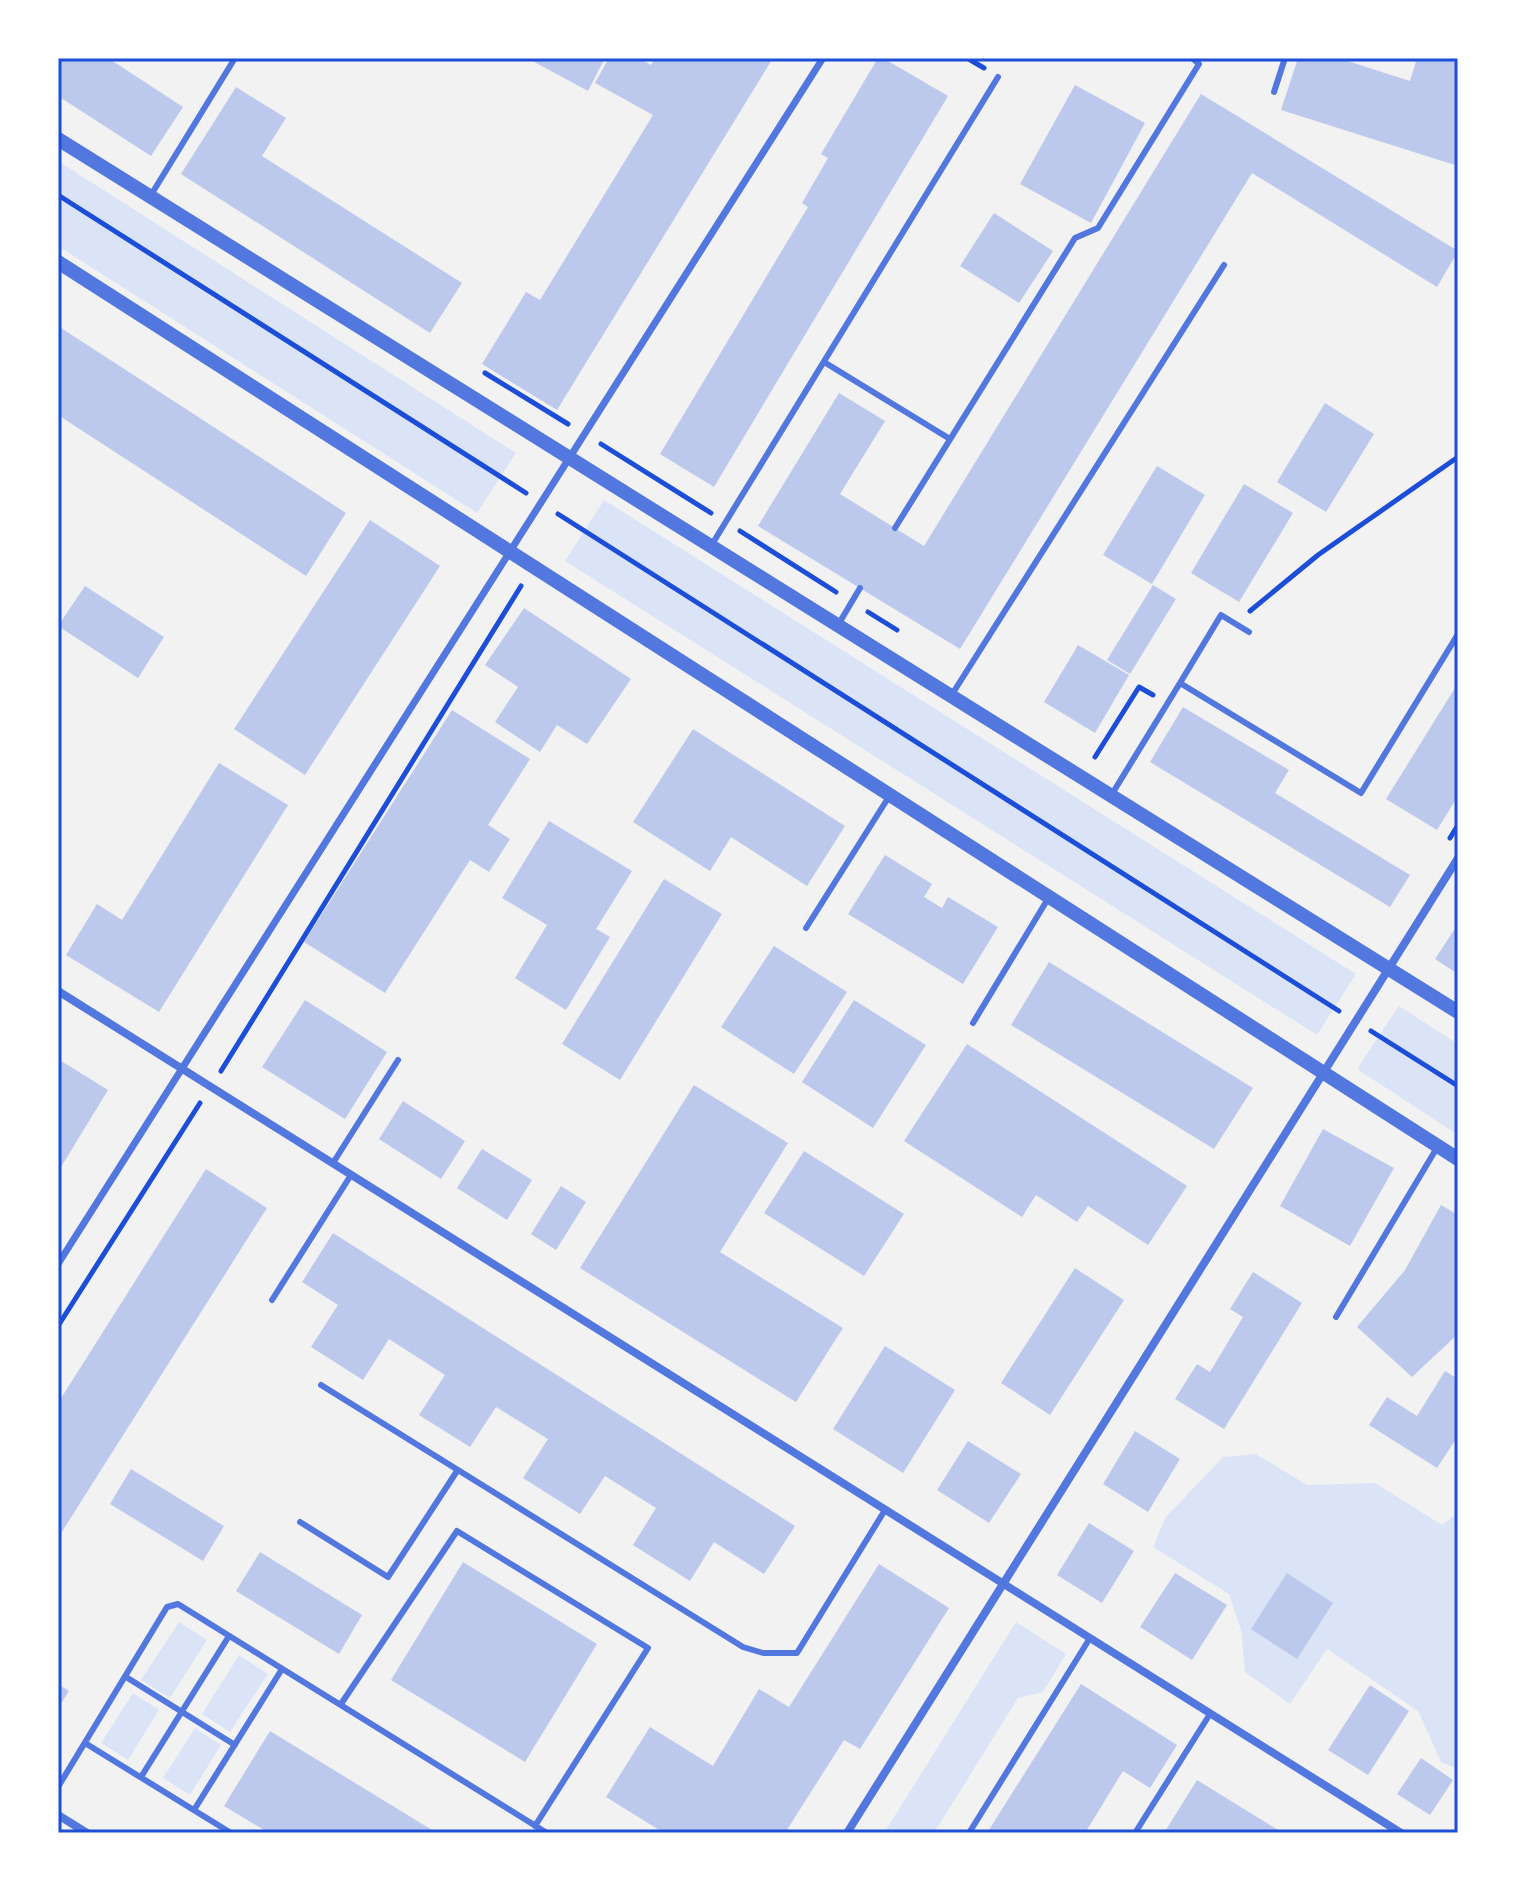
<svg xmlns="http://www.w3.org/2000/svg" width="1516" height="1891" viewBox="0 0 1516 1891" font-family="Raleway,sans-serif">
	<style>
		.green { fill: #dbe4f7 }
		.building { fill: #bdc9ec }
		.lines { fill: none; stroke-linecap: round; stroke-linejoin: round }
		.path { stroke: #1d4ed8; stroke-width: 5 }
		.service { stroke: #5277de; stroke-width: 6 }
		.pedestrian { stroke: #5277de; stroke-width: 7 }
		.minor { stroke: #5277de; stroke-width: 8 }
		.tertiary { stroke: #5277de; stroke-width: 14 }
		.neatline { fill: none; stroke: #1d4ed8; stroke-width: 3 }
	</style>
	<rect width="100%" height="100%" fill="#f2f2f2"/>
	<path class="green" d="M58,161L516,453L477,513L58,246Z
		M604,500L1356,974L1317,1035L565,561Z
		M1399,1006L1458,1044V1135L1357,1069Z
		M1256,1454L1307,1485L1375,1483L1442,1525L1458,1513V1769L1441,1762L1418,1711L1327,1649L1290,1704L1245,1672L1241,1630L1229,1594L1153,1547L1165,1518L1223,1457Z
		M179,1622L207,1640L170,1698L141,1680Z
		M1016,1622L1066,1654L1043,1692L1018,1698L934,1833H884Z
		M239,1655L268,1674L230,1732L202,1714Z
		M133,1693L159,1710L128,1760L101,1743Z
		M195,1728L221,1745L190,1795L163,1778Z"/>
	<path class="building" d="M58,58H108L183,107L151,156L58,96Z
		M527,58H605L588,91Z
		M609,58H638L651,65L655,58H773L557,410L482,364L526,292L540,300L653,115L595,83Z
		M878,58H883L948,96L714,487L660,454L808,207L802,203L828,158L821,154Z
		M1298,58H1338L1410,81L1417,58H1458V166L1281,110Z
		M1075,85L1145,123L1091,223L1020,184Z
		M236,87L286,118L262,156L462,283L430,333L181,174Z
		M1201,94L1458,251L1437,287L1252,173L960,649L758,526L839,393L885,421L840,494L924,546Z
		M994,213L1053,251L1019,303L960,266Z
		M58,326L346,513L306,576L58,415Z
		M1325,403L1374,434L1326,512L1277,482Z
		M1157,466L1205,495L1152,584L1103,555Z
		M1244,484L1293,513L1239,602L1191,573Z
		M370,520L440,566L305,775L234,729Z
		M1153,585L1176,599L1130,674L1107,660Z
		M85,586L164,637L138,678L58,626Z
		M524,608L631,679L587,744L557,725L540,752L495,722L518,687L485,665Z
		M1078,645L1129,675L1095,733L1044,702Z
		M1458,683V796L1437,830L1386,799Z
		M1183,707L1289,770L1275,793L1410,875L1390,907L1150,762Z
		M452,710L530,759L488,825L510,839L489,872L470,860L385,993L304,942Z
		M693,729L845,826L807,886L731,837L710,871L633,822Z
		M219,763L288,805L159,1012L66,955L97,904L122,920Z
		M549,821L632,871L596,929L610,937L566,1010L515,978L547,925L502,898Z
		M885,855L932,884L924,897L942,908L948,897L998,927L963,984L848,914Z
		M664,879L722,914L620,1080L562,1044Z
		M1458,924V974L1435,959Z
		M774,946L847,992L794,1074L721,1027Z
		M1049,962L1253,1088L1214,1149L1011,1025Z
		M305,1000L387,1052L345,1119L262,1067Z
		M854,1000L926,1045L873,1128L802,1082Z
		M967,1044L1187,1186L1148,1245L1088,1206L1077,1222L1036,1195L1022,1217L904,1141Z
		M58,1059L108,1090L58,1172Z
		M694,1085L788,1143L720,1252L843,1328L796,1402L580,1268Z
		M403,1101L465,1141L441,1179L379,1139Z
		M1323,1129L1394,1168L1350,1246L1280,1206Z
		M482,1149L532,1180L507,1220L457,1188Z
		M804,1151L904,1214L864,1276L764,1213Z
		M206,1169L267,1208L58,1538V1403Z
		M561,1186L586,1202L556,1250L531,1234Z
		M1441,1205L1458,1215V1334L1412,1377L1357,1327L1405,1270Z
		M333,1233L795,1526L764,1574L714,1542L690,1581L633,1545L656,1508L605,1476L580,1514L523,1478L548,1439L496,1407L470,1447L419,1415L445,1375L389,1339L363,1380L311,1347L338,1305L302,1282Z
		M1075,1268L1124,1300L1050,1415L1001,1383Z
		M1253,1272L1302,1303L1224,1429L1175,1399L1197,1364L1210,1372L1243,1317L1230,1309Z
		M885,1346L955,1390L903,1473L833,1429Z
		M1445,1371L1458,1379V1436L1437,1468L1369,1425L1387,1397L1417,1416Z
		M1135,1431L1180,1459L1148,1512L1103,1484Z
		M968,1441L1021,1474L989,1523L937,1490Z
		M131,1469L224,1526L203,1561L110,1504Z
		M1089,1523L1134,1551L1102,1603L1057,1575Z
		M260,1552L362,1615L339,1654L236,1591Z
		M463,1562L597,1644L525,1762L391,1680Z
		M879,1564L949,1608L860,1749L844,1740L785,1833H664L606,1797L650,1727L713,1766L759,1689L789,1707Z
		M1175,1573L1227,1605L1192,1660L1140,1627Z
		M1287,1573L1333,1603L1297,1659L1251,1629Z
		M58,1684L69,1691L58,1708Z
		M1081,1684L1177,1745L1150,1788L1123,1771L1085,1833H987Z
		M1370,1685L1409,1711L1368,1775L1328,1750Z
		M270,1731L437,1833H269L224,1806Z
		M1421,1758L1453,1780L1430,1815L1397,1794Z
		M1197,1780L1283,1833H1164Z"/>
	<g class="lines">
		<path class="path" d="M967,58L984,68
			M58,195L526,493
			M485,373L568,424
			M601,444L711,513
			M558,514L1339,1011
			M740,531L836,592
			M1250,611L1318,555L1458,457
			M868,612L897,630
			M1095,757L1139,687L1153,695
			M1450,838L1458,825
			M1371,1031L1458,1086
			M221,1071L521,586
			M58,1326L200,1103"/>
		<path class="service" d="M1274,92L1285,58
			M151,195L235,58
			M824,362L950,439
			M895,528L1075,238L1098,228L1199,64L1192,58
			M711,546L998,77
			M838,625L860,588
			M1180,683L1221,615L1249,632
			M951,696L1224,265
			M1112,794L1180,683L1361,793L1458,634
			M806,928L890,795
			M973,1023L1049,897
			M333,1163L398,1060
			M272,1300L351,1175
			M1336,1317L1438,1146
			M321,1385L743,1647L763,1653H797L885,1510
			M300,1522L388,1577L457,1471
			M126,1677L235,1745
			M341,1704L457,1531L648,1648L535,1826
			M85,1743L231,1833
			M141,1777L229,1636
			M58,1787L167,1607L178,1604L547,1833
			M194,1810L282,1669
			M969,1833L1090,1638
			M1135,1833L1210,1714"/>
		<path class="pedestrian" d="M58,1264L823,58"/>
		<path class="minor" d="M58,991L1401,1833
			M58,1815L87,1833
			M847,1833L1458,858"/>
		<path class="tertiary" d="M58,139L1458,1012
			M58,262L1458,1159"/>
	</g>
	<rect width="1516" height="1891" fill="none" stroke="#ffffff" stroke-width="120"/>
	<rect x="60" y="60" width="1396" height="1771" class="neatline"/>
</svg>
